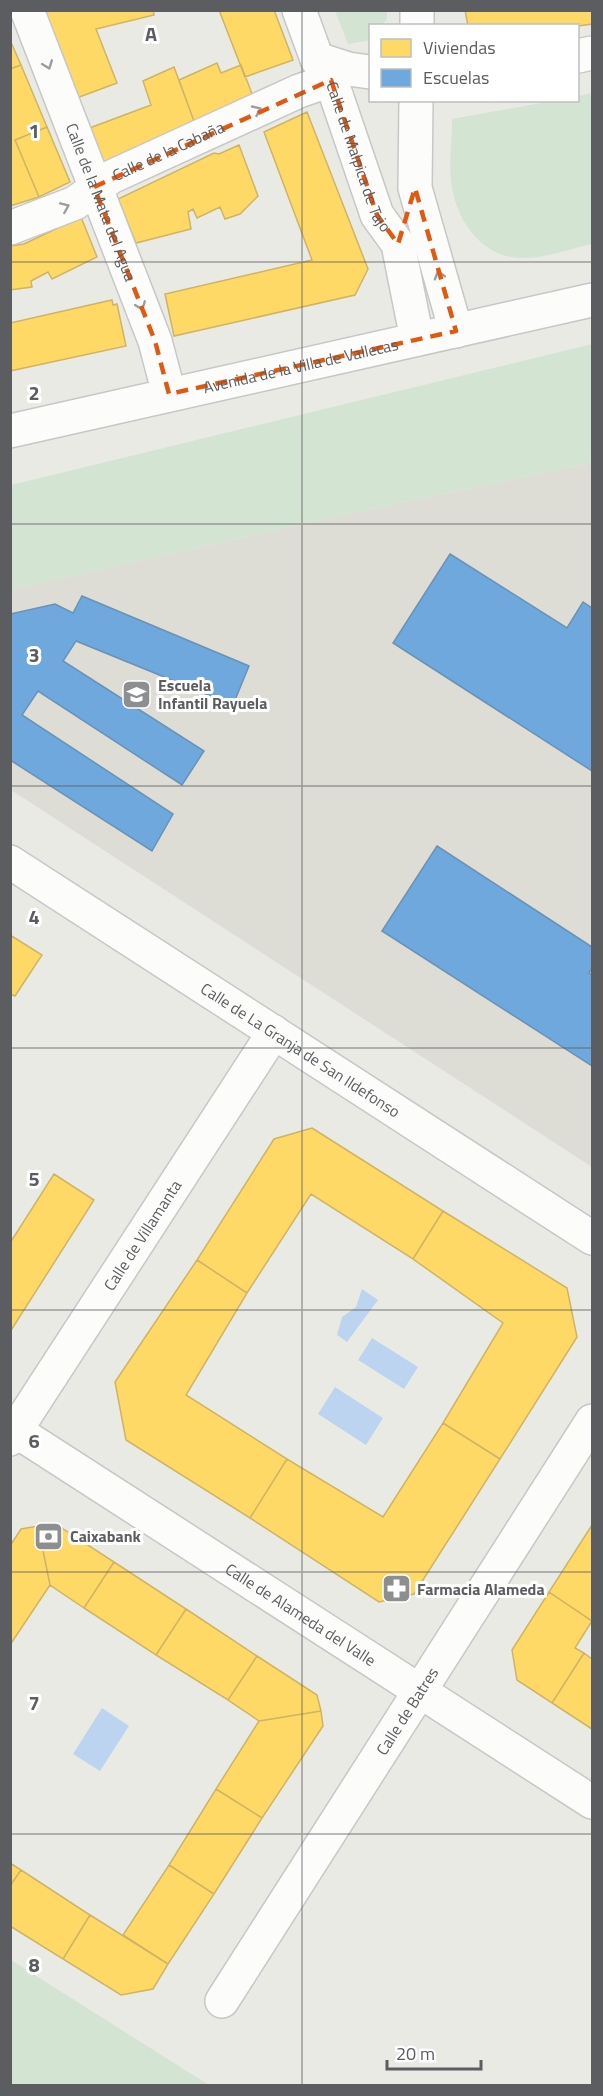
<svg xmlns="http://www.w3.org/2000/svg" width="603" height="2096" viewBox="0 0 603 2096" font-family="'Titillium Web',sans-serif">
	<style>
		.education { fill: #dddcd5 }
		.green { fill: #d4e4d3 }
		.water { fill: #bdd4f0 }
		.homes { fill: #ffd966; stroke: #ceb464; stroke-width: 1.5 }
		.schools { fill: #6fa8dc; stroke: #6992b7; stroke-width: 1.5 }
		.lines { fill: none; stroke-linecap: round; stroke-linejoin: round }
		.minor-casing { stroke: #c7c7c7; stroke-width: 36 }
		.minor { stroke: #fcfcfb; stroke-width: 33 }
		.oneway { stroke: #9b9d9f }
		.marked { fill: none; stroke: #e15910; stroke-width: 4.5; stroke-dasharray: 12 8; stroke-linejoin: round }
		.grid { fill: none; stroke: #5b5d61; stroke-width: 1.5; stroke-opacity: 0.55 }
		.labels { text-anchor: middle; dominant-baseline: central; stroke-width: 6; stroke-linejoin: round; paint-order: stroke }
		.street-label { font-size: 16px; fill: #5b5d61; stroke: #fff }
		.poi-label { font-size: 16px; font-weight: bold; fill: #5b5d61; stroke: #fff; text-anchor: start }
		.grid-label { font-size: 20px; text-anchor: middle; font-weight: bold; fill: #5b5d61; stroke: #fff; stroke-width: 6; stroke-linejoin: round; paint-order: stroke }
	</style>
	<rect width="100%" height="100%" fill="#eaeae5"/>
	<path class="education" d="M592,463V1167L11,790L10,590L342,515Z"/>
	<path class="green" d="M335,11H387V19L382,25L370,26V40L348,44Z
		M592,93V244C569,249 544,259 520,258C483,257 458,223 452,188C448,166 452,141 452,119L552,101L578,100V96Z
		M592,344V463L342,515L11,590V485Z
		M10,1960H11L209,2085H11Z"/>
	<path class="water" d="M362,1289L378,1300L347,1342L337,1335L342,1317L356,1307Z
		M372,1338L418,1367L404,1389L358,1360Z
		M335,1387L383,1418L366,1445L318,1414Z
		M102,1708L129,1726L100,1771L73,1754Z"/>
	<path class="homes" d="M41,10H153L154,15L96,29L117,83L74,99Z
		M219,10H274L293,60L245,77Z
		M465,10H592V24L578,26H468Z
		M10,40L21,65L10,69Z
		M217,63L221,73L241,65L254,99L195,124L179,80Z
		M21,65L47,127L15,140L39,197L10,206V69Z
		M174,67L194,121L101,164L87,129L151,105L143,81Z
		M307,112L368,269L355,295L174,336L165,294L312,260L264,132Z
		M47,127L70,182L39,197L15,140Z
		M239,145L258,196L240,214L225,219L220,207L197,218L193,209L188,212L191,229L136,243L118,199L214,153L219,154Z
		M81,217L97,257L52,279L48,272L31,281L32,287L10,290V246L24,244Z
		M112,300L113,305L117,304L126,346L10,371V323Z
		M10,935L42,955L15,996L10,994Z
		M312,1128L443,1211L413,1259L311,1194L247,1293L197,1260L274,1139Z
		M54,1174L94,1200L10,1332V1243Z
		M443,1211L567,1288L577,1337L500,1459L443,1423L503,1323L413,1259Z
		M197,1260L247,1293L186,1395L287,1459L250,1518L126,1440L115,1382Z
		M443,1423L500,1459L414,1594L379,1602L250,1518L287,1459L383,1517Z
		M54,1523L114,1562L84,1608L50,1585L38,1526Z
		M592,1525V1621L549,1592Z
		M38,1526L50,1585L10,1645V1546L21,1529Z
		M114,1562L186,1609L156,1655L84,1608Z
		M549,1592L592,1621L575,1648L584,1653L552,1703L517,1680L512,1650Z
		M186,1609L257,1656L228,1700L156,1655Z
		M584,1653L592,1659V1729L552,1703Z
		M257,1656L317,1695L321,1711L259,1721L228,1700Z
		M321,1711L323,1726L262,1818L216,1789L259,1721Z
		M216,1789L262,1818L214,1894L169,1865Z
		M10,1863L21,1870L10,1886Z
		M169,1865L214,1894L168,1964L123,1935Z
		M21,1870L90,1915L63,1959L10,1926V1886Z
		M90,1915L168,1964L153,1989L121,1995L63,1959Z"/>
	<path class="schools" d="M450,554L567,628L583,602L592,608V771L393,643Z
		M82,596L249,666L233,705L76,641L63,661L204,751L182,785L38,691L22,715L173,814L152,851L10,760V614L55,604L73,613Z
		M437,846L592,947V968L589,973L592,975V1066L382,931Z"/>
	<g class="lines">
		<defs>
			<g id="minor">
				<path id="s1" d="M27,10L155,341L169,394"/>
				<path id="s2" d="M299,10L317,59L331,80L377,215L398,244L417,339"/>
				<path d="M417,26V10"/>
				<path d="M578,56L592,53"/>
				<path d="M317,59L348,69L370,72"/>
				<path d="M416,100L415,188L456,331"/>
				<path id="s3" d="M10,228L75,203L111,177L299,91L331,80"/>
				<path id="s4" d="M10,431L592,300"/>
				<path id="s5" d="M10,862L592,1238"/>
				<path id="s6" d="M10,1427L592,1802"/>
				<path id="s7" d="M10,1439L274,1032"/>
				<path id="s8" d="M222,2001L592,1421"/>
			</g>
		</defs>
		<use href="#minor" class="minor-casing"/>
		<use href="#minor" class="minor"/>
	</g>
	<defs><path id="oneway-chevron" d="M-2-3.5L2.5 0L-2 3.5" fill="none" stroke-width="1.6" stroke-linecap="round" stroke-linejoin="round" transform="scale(1.5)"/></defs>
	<g class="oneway">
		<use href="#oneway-chevron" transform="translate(48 65) rotate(69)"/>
		<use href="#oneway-chevron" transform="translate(257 110) rotate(-25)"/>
		<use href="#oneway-chevron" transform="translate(65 207) rotate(-23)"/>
		<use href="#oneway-chevron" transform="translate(439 275) rotate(-107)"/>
		<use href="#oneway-chevron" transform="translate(141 306) rotate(69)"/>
	</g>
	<path class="marked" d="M331,80L377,215L398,244L415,188L456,331L169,394L155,341L94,187Z"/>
	<path class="grid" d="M302,10V2086M10,262H592M10,524H592M10,786H592M10,1048H592M10,1310H592M10,1572H592M10,1834H592"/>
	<defs>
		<symbol id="school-square" viewBox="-11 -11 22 22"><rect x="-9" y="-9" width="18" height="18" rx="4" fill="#8d8e8f" stroke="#fff"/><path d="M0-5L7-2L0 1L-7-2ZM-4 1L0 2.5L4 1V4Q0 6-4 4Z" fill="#fff"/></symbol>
		<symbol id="bank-square" viewBox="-11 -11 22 22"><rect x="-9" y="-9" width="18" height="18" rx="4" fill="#8d8e8f" stroke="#fff"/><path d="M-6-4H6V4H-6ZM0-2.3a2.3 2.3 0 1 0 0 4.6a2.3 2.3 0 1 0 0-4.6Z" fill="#fff"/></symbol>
		<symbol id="pharmacy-square" viewBox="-11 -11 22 22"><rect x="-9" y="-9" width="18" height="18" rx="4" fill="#8d8e8f" stroke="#fff"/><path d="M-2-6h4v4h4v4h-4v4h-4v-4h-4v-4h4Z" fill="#fff"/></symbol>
	</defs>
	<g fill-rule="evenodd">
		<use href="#school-square" x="120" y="678" width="33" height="33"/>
		<use href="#bank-square" x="32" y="1520" width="33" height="33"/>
		<use href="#pharmacy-square" x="380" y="1572" width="33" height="33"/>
	</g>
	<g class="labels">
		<g class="street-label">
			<text stroke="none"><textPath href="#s3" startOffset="177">Calle de la Cabaña</textPath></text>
			<text stroke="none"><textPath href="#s2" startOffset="159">Calle de Malpica de Tajo</textPath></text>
			<text stroke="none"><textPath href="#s1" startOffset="206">Calle de la Mata del Agua</textPath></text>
			<text stroke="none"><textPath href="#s4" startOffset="298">Avenida de la Villa de Vallecas</textPath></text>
			<text stroke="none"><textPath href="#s5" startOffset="346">Calle de La Granja de San Ildefonso</textPath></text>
			<text stroke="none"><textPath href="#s7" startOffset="243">Calle de Villamanta</textPath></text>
			<text stroke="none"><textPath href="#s6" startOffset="346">Calle de Alameda del Valle</textPath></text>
			<text stroke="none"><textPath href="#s8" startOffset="344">Calle de Batres</textPath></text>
		</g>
		<g class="poi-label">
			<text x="158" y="685">Escuela<tspan x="158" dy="18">Infantil Rayuela</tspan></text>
			<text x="70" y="1536">Caixabank</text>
			<text x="417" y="1589">Farmacia Alameda</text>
		</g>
	</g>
	<g class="grid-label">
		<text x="151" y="41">A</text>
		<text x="34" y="138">1</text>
		<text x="34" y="400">2</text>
		<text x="34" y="662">3</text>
		<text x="34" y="924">4</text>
		<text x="34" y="1186">5</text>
		<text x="34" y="1448">6</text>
		<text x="34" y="1710">7</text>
		<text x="34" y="1972">8</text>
	</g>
	<rect width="603" height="2096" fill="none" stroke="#5b5d61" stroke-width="24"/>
	<rect x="369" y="24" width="210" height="78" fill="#ffffff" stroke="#bdbec0" stroke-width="1.5"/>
	<rect x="381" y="39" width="30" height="18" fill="#ffd966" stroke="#bdbec0" stroke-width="1.5"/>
	<text x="423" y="54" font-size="18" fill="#5b5d61">Viviendas</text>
	<rect x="381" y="69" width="30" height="18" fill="#6fa8dc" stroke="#bdbec0" stroke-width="1.5"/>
	<text x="423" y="84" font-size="18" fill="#5b5d61">Escuelas</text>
	<path d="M387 2060v9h94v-9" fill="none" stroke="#5b5d61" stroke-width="3"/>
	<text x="396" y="2060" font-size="18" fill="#5b5d61" stroke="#ffffff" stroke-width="4.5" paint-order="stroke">20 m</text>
</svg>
